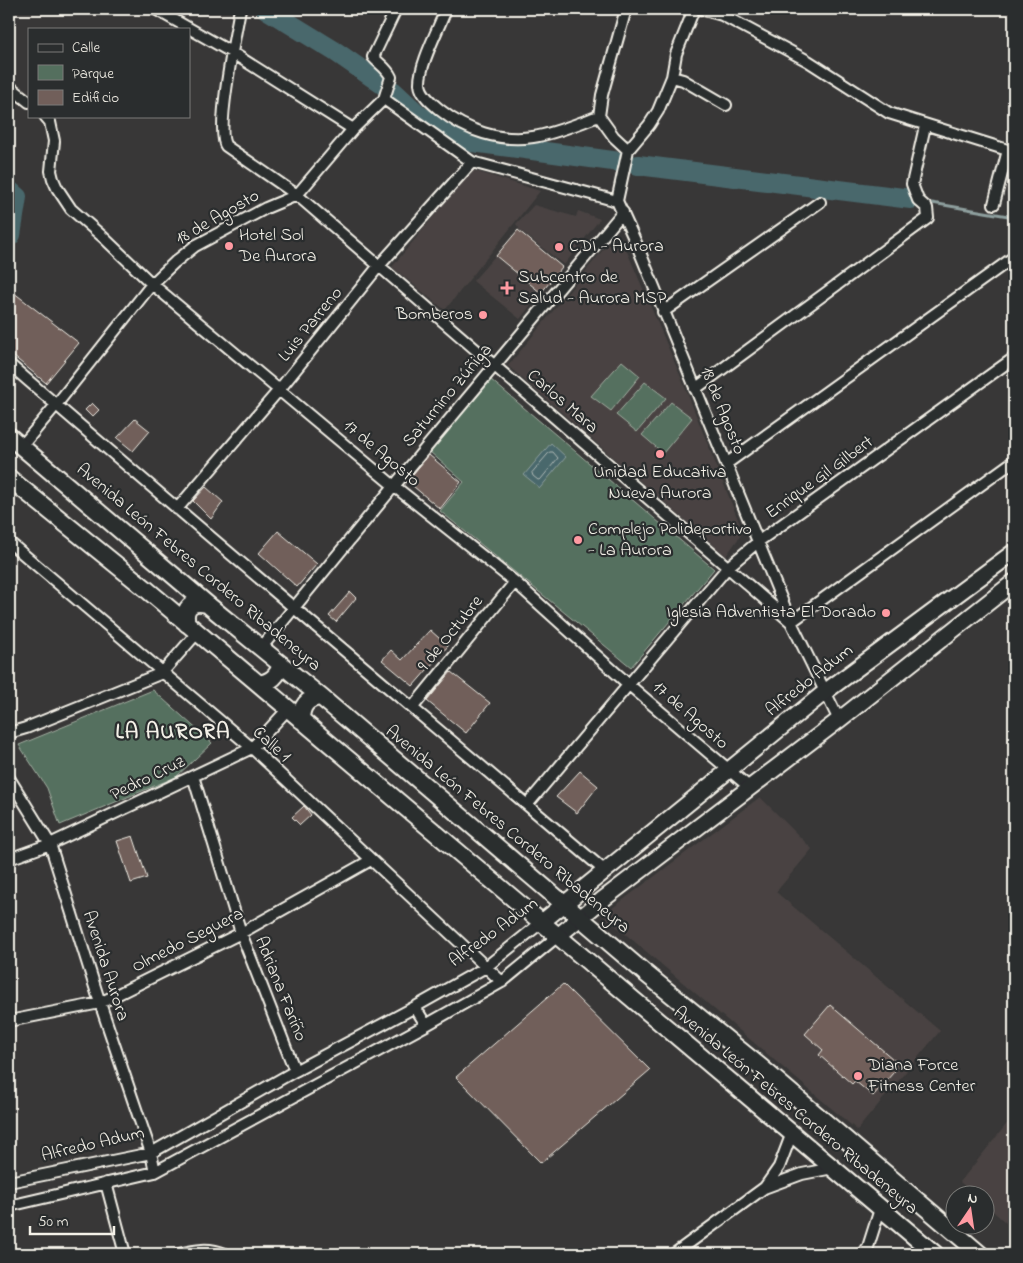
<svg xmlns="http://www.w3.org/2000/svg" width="1023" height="1263" viewBox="0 0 1023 1263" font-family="'Indie Flower',sans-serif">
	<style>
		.built { fill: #494342 }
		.green { fill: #546f5e; stroke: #a4b0a3 }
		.water { fill: #4a686c; stroke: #8e9f9e }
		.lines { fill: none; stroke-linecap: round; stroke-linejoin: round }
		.shore { stroke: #b0bab6; stroke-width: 1 }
		.stream { stroke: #8e9f9e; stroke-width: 3 }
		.river { stroke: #4a686c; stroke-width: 20 }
		.building { fill: #715f5a; stroke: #f4f1e8 }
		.minor-casing { stroke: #f4f1e8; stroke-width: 14 }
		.primary-casing { stroke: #f4f1e8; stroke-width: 19 }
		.trunk-casing { stroke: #f4f1e8; stroke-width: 20 }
		.minor { stroke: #2a2d2e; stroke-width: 10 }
		.primary { stroke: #2a2d2e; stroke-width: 15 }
		.trunk { stroke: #2a2d2e; stroke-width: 16 }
		.poi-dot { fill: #ff9aa2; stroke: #2a2d2e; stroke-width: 2 }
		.labels { text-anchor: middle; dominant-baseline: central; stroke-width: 4.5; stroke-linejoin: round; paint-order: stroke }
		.street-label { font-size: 18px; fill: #f4f1e8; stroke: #2a2d2e }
		.poi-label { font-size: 18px; fill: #f4f1e8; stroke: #2a2d2e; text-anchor: start }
		.district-label { font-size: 22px; font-weight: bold; letter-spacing: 1px; fill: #f4f1e8; stroke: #2a2d2e }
	</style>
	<rect width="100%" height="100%" fill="#383737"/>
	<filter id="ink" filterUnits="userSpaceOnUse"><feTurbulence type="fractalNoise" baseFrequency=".02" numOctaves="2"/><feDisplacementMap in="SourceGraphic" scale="10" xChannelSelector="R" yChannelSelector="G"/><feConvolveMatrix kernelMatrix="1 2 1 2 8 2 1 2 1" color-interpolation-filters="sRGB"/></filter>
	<g filter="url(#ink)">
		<path class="built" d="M472,170L540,191L445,310L392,267Z
			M534,205L576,217L578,211L600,219L564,265L518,229L519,228L516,224Z
			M607,245L626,249L680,375L743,532L726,556L508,366Z
			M495,256L540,294L520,319L473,281Z
			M760,797L812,849L776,892L940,1031L857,1130L603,915Z
			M1014,1115V1230L986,1205V1196L975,1195L960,1182Z"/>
		<path class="green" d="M622,361L640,376L611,411L591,396Z
			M490,379L714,569L631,667L440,511L464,482L430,452Z
			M645,382L666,398L637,432L616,415Z
			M671,402L692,418L663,453L642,435Z
			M153,690L212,743L176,777L60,825L47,788L19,745Z"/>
		<path class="water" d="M551,443L566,457L540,488L524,475Z"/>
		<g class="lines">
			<path class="shore" d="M550,452H553L558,458L541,479L538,480L533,476L532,473Z"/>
			<path class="stream" d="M932,203L1014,217"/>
			<path class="river" d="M266,9L336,52L385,86
				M393,91L420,116L465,141L620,162
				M638,165L911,199
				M9,190L17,197L11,235L9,237"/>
		</g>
		<path class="building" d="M518,230L562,267L541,293L496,256Z
			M9,289L79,343L46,383L13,356L14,355L9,351Z
			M92,403L99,410L92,417L85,410Z
			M135,419L150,431L133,451L117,438Z
			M429,455L461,482L440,509L407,481Z
			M206,487L223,502L211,519L193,501Z
			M278,531L317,564L297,587L259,553Z
			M350,592L356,598L336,622L329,616Z
			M430,630L448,646L413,686L382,660L391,650L402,660Z
			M451,672L490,703L466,733L427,701Z
			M580,771L598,786L577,813L556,797Z
			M304,806L311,815L300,825L292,817Z
			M133,836L147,878L131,883L117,841Z
			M563,984L650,1070L541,1163L456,1077Z
			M830,1005L900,1065L873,1096L855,1081L852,1084L819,1055L823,1050L805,1034Z"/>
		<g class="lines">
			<defs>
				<path id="minor" d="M155,9L231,52L353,129
					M240,9C236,31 215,132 226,146L297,195L791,622L839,720
					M446,9C439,28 419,65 420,84C421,95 433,104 440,110C466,131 500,142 533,137C554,134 579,123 599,116
					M626,9L602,95L599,116L614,137L628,150
					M701,9L722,15L808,61L889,113L1014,152
					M672,77L676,54L694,9
					M9,86L29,102
					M384,99L472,162L617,201L637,245L790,620
					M45,116L50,122L54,141L51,171L53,179L57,188L71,209L103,237L152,284L394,486L515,582L628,684L749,787
					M617,201L628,150L649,125L658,111L672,77L683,80L726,105
					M994,204L1008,150
					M663,312L820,202
					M9,364C206,535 406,702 605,871
					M695,389L928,218L927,208L918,200L912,184L925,126
					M21,447L56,405L152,284L175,262L195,246L266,208L297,195L353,129L384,99L391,77C387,68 379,64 373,57L396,9
					M726,464L1014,257
					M177,509L279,390L378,267L472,162
					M9,542L252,748L502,982
					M791,622L1014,461
					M261,648L394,486L623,212
					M413,707L515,582
					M9,733L26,728L162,673L197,633
					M193,776L241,933L295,1071
					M9,778L50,844L100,1003L151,1153L155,1172
					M527,805L728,567L759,541L1014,358
					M9,859L50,844L252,748L288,709
					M415,1007L426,1025
					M9,1021L100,1003L241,933L371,860
					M9,1182L151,1153L295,1071L415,1007L486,967L542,922
					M106,1183L125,1254
					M765,1187L779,1167L792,1133
					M9,1206L155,1172L426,1025L502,982L558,936
					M179,1254C195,1250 209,1247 225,1254
					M674,1254L764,1188L802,1174L833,1168
					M863,1254L868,1247L880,1209"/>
				<path id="primary" d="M542,922L825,692L1014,552
					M558,936L602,900L839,720L1014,582"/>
				<path id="trunk" d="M9,436L207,604L321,697L645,973L762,1068L980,1254
					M9,478L145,588L935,1254
					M187,624C183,608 191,600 207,604
					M259,684C271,682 278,676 281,664
					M301,720C301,706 307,698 321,697"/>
			</defs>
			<use href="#minor" class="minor-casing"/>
			<use href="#primary" class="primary-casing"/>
			<use href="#trunk" class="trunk-casing"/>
			<use href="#minor" class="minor"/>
			<use href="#primary" class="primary"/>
			<use href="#trunk" class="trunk"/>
		</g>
	</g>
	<g class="poi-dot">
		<circle cx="229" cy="246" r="5"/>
		<circle cx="559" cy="247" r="5"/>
		<path d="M504.5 280.5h5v5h5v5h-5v5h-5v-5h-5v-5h5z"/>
		<circle cx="483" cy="315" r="5"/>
		<circle cx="660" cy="454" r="5"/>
		<circle cx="578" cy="540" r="5"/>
		<circle cx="886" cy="613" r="5"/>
		<circle cx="858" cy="1076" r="5"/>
	</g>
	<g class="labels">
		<g class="street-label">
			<text transform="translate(218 218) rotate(-30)">18 de Agosto</text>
			<text transform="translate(311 325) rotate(-51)">Luis Parreno</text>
			<text transform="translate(448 396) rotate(-50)">Saturnino Zúñiga</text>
			<text transform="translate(562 402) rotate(41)">Carlos Mara</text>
			<text transform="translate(722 411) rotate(68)">18 de Agosto</text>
			<text transform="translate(381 454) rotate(40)">17 de Agosto</text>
			<text transform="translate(820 478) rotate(-36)">Enrique Gil Gilbert</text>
			<text transform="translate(198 568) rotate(40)">Avenida León Febres Cordero Ribadeneyra</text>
			<text transform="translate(451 634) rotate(-51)">9 de Octubre</text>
			<text transform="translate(810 681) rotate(-38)">Alfredo Adum</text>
			<text transform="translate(690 716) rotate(41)">17 de Agosto</text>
			<text transform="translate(271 745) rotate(42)">Calle 1</text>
			<text transform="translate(148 779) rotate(-26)">Pedro Cruz</text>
			<text transform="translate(507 830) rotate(40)">Avenida León Febres Cordero Ribadeneyra</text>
			<text transform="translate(494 933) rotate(-36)">Alfredo Adum</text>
			<text transform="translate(188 941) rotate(-27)">Olmedo Seguera</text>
			<text transform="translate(105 966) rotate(72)">Avenida Aurora</text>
			<text transform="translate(280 989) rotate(68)">Adriana Fariño</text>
			<text transform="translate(795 1111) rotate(40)">Avenida León Febres Cordero Ribadeneyra</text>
			<text transform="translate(93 1145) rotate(-13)">Alfredo Adum</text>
		</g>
		<g class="poi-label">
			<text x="239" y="236">Hotel Sol<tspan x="239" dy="21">De Aurora</tspan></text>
			<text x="569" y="247">CDI - Aurora</text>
			<text x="518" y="278">Subcentro de<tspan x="518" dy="21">Salud - Aurora MSP</tspan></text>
			<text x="473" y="315" text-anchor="end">Bomberos</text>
			<text x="660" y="473" text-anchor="middle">Unidad Educativa<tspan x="660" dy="21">Nueva Aurora</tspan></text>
			<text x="588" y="530">Complejo Polideportivo<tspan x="588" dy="21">- La Aurora</tspan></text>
			<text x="876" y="613" text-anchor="end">Iglesia Adventista El Dorado</text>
			<text x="868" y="1066">Diana Force<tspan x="868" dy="21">Fitness Center</tspan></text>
		</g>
		<g class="district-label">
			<text x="173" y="733">LA AURORA</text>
		</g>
	</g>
	<rect width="1023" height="1263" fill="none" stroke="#2a2d2e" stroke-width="30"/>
	<rect x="15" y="15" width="993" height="1233" fill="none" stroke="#f4f1e8" stroke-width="2" filter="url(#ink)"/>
	<rect x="28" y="28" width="162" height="90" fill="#2a2d2e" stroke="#7b7b78"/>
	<rect x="38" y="44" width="25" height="8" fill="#2a2d2e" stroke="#7b7b78"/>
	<text x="72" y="52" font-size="15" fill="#f4f1e8">Calle</text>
	<rect x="38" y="65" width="25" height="15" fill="#546f5e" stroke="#7b7b78"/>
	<text x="72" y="78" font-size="15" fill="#f4f1e8">Parque</text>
	<rect x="38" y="90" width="25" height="15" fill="#715f5a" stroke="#7b7b78"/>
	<text x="72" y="102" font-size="15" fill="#f4f1e8">Edificio</text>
	<g transform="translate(970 1210) rotate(13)"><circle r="24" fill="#2a2d2e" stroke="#7b7b78"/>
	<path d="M0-4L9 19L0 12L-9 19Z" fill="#ff9aa2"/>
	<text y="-8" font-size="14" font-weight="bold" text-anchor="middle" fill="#f4f1e8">N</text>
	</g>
	<path d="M30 1226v8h84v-8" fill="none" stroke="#f4f1e8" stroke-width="2.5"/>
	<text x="38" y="1226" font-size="15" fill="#f4f1e8" stroke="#2a2d2e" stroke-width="4" paint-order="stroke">50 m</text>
</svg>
